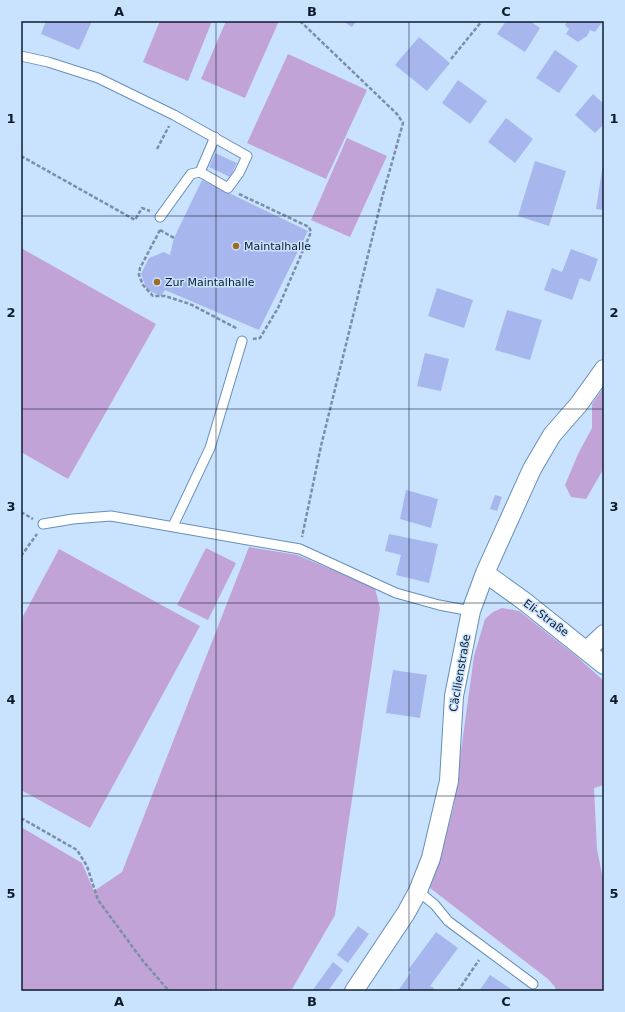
<svg xmlns="http://www.w3.org/2000/svg" width="625" height="1012" viewBox="0 0 625 1012" font-family="'DejaVu Sans',sans-serif">
	<style>
		.green { fill: #c2a3d8 }
		.building { fill: #a7b7ed }
		.lines { fill: none; stroke-linecap: round; stroke-linejoin: round }
		.lane-casing { stroke: #668eb9; stroke-width: 11 }
		.street-casing { stroke: #668eb9; stroke-width: 20 }
		.path { stroke: #7a8fa6; stroke-width: 2.5; stroke-dasharray: 4 2; stroke-linecap: butt }
		.lane { stroke: #fff; stroke-width: 9 }
		.street { stroke: #fff; stroke-width: 18 }
		.grid { fill: none; stroke: #0c1c2c; stroke-width: 1; stroke-opacity: 0.55 }
		.poi-dot { fill: #9f6b22; stroke: #c9e3ff; stroke-width: 1.5 }
		.labels { text-anchor: middle; dominant-baseline: central; stroke-width: 3; stroke-linejoin: round; paint-order: stroke }
		.poi-label { font-size: 11px; fill: #0c1c2c; stroke: #c9e3ff; text-anchor: start }
		.street-label { font-size: 11px; fill: #0c1c2c; stroke: #c9e3ff }
		.neatline { fill: none; stroke: #0c1c2c; stroke-width: 1.5 }
		.grid-label { font-size: 13px; text-anchor: middle; font-weight: bold; fill: #0c1c2c }
	</style>
	<rect width="100%" height="100%" fill="#c9e3ff"/>
	<path class="green" d="M160,21H212L188,81L143,62Z
		M226,21H279L245,98L201,79Z
		M288,54L367,90L326,179L247,143Z
		M347,138L387,156L350,237L311,220Z
		M21,248L156,324L68,479L21,452Z
		M604,387V468L586,499L571,497L565,485L578,454L592,428V404Z
		M249,547L297,555L375,588L380,608L335,915L291,991H21V827L82,863L94,891L122,872Z
		M206,548L236,563L208,620L177,605Z
		M59,549L200,626L90,828L21,790V620Z
		M502,608L519,611L575,655L604,681V785L594,788L597,849L604,884V991H556L555,987L548,979L430,888L439,862L453,809L474,656L485,619L493,612Z"/>
	<path class="building" d="M46,21H92L79,50L41,34Z
		M343,21H356L352,27Z
		M506,21H530L540,28L525,52L497,34Z
		M567,21H603L595,32L590,30L587,36L578,42L566,34L569,29L565,25Z
		M419,37L450,63L427,91L395,65Z
		M555,50L578,66L559,93L536,78Z
		M458,80L487,101L470,124L442,103Z
		M593,94L604,104V124L595,133L575,115Z
		M506,118L533,139L515,163L488,142Z
		M215,153L237,163L230,177L209,167Z
		M535,161L566,171L549,226L518,216Z
		M603,164H604V210L596,209Z
		M202,180L308,231L259,330L165,290L161,296L147,290L141,274L149,258L164,252L170,255L174,238Z
		M571,249L598,259L590,282L580,278L572,300L544,290L552,268L562,272Z
		M437,288L473,300L464,328L428,316Z
		M507,310L542,320L530,360L495,350Z
		M425,353L449,359L441,391L417,386Z
		M406,490L438,499L431,528L400,519Z
		M495,495L502,497L497,511L490,509Z
		M389,534L438,544L429,583L396,575L401,555L385,551Z
		M393,670L427,675L420,718L386,713Z
		M358,926L369,934L348,963L337,955Z
		M436,932L458,948L430,986L434,988L432,991H398L411,972L408,970Z
		M333,962L343,970L328,991H312Z
		M490,975L514,991H479Z"/>
	<g class="lines">
		<defs>
			<path id="lane" d="M21,56L48,62L98,78L174,115L247,156L239,173L228,188L200,172L191,174L160,217
				M200,172L215,137
				M43,524L73,519L111,516L300,549L396,593L439,605L471,611
				M173,526L210,448L242,341
				M418,891L435,905L448,921L533,984"/>
			<path id="street" d="M485,573L524,601L604,665
				M587,650L604,634
				M354,991L406,913L418,891L431,858L449,781L454,696L471,611L485,573L532,469L552,435L579,404L604,369"/>
		</defs>
		<use href="#lane" class="lane-casing"/>
		<use href="#street" class="street-casing"/>
		<path class="path" d="M300,21L397,114L403,123L382,198L321,446L302,537
			M451,59L482,21
			M157,149L169,126
			M21,156L135,220L142,208L150,211
			M239,194L309,227L311,232L278,308L260,338L253,339
			M160,230L140,268L139,275L143,285L153,296H165L190,304L238,329
			M160,230L174,238
			M21,512L33,519
			M21,556L37,534
			M21,818L77,850L87,866L98,900L143,961L169,991
			M458,991L479,960"/>
		<use href="#lane" class="lane"/>
		<use href="#street" class="street"/>
	</g>
	<path class="grid" d="M216,21V991M409,21V991M21,216H604M21,409H604M21,603H604M21,796H604"/>
	<g class="poi-dot">
		<circle cx="236" cy="246" r="4"/>
		<circle cx="157" cy="282" r="4"/>
	</g>
	<g class="labels">
		<g class="poi-label">
			<text x="244" y="246">Maintalhalle</text>
			<text x="165" y="282">Zur Maintalhalle</text>
		</g>
		<g class="street-label">
			<text transform="translate(546 618) rotate(37)">Eli-Straße</text>
			<text transform="translate(460 673) rotate(-80)">Cäcilienstraße</text>
		</g>
	</g>
	<rect width="625" height="1012" fill="none" stroke="#c9e3ff" stroke-width="44"/>
	<rect x="22" y="22" width="581" height="968" class="neatline"/>
	<g class="grid-label">
		<text x="119" y="16">A</text>
		<text x="312" y="16">B</text>
		<text x="506" y="16">C</text>
		<text x="11" y="123">1</text>
		<text x="614" y="123">1</text>
		<text x="11" y="317">2</text>
		<text x="614" y="317">2</text>
		<text x="11" y="511">3</text>
		<text x="614" y="511">3</text>
		<text x="11" y="704">4</text>
		<text x="614" y="704">4</text>
		<text x="11" y="898">5</text>
		<text x="614" y="898">5</text>
		<text x="119" y="1006">A</text>
		<text x="312" y="1006">B</text>
		<text x="506" y="1006">C</text>
	</g>
</svg>
